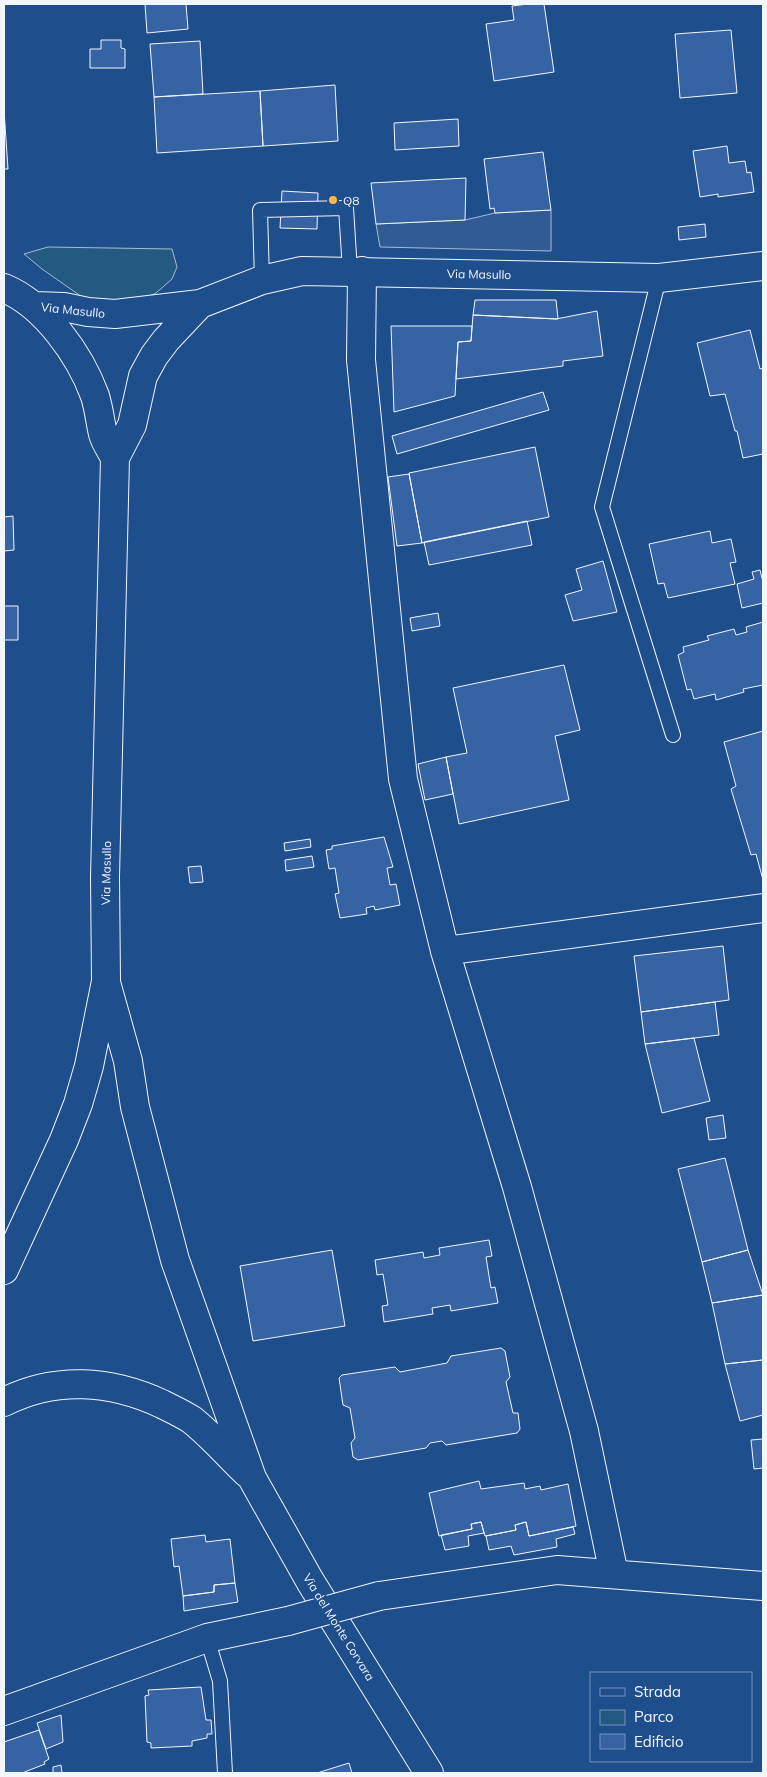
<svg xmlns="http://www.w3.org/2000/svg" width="767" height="1777" viewBox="0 0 767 1777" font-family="Mulish,sans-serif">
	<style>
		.green { fill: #245a82; stroke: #a8bbd7 }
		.parking { fill: #305b95; stroke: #a8bbd7 }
		.building { fill: #3563a3; stroke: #f2f6ff }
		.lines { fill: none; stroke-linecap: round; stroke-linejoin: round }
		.service-casing { stroke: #f2f6ff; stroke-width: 16 }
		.minor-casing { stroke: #f2f6ff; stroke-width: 30 }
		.secondary-casing { stroke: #f2f6ff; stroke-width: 30 }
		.service { stroke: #1f4e8c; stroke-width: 14 }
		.minor { stroke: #1f4e8c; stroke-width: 28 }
		.secondary { stroke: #1f4e8c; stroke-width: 28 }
		.minor-bridge-casing { stroke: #f2f6ff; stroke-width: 30; stroke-linecap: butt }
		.minor-bridge { stroke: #1f4e8c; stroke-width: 28 }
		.poi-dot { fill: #ffb74d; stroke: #1f4e8c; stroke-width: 2 }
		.labels { text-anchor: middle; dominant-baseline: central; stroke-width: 4; stroke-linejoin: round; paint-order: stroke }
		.poi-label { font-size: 12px; fill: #f2f6ff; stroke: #1f4e8c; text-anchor: start }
		.street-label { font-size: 12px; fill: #f2f6ff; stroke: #1f4e8c }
	</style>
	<rect width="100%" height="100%" fill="#1f4e8c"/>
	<path class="green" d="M48,247L172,249L177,267L172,279L156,293L137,302L85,299L42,269L24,254Z"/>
	<path class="parking" d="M551,210V251L380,247L376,224L465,220L495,213Z"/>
	<path class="building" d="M145,4H186L188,29L147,33Z
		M528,4H544L554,72L494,81L486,24L514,20L512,6Z
		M731,30L737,93L680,98L675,34Z
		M101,40H121V48L125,49V68H90V49H101Z
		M200,41L203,94L154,97L150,44Z
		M335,85L338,141L263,146L260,91Z
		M260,91L263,146L157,153L154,97Z
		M4,110L8,169H4Z
		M458,119L459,146L395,150L394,123Z
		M727,146L729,163L745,161L747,173L751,172L754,192L718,197V194L700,197L693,151Z
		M543,152L551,210L495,213L494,208L490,209L484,159Z
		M466,178L465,220L376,224L371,183Z
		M282,191L318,193L317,229L280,228Z
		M705,224L706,237L679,240L678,227Z
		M475,300H556L558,319L473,315Z
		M597,311L603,356L563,361V366L456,379L458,342L471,341L473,315L556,319Z
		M391,326H472L471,341L458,342L455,396L394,412Z
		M750,330L760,369L763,368V454L743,458L737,431H735L725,394L710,396L697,343Z
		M543,392L549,410L397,454L392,436Z
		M535,447L549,517L422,543L409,473Z
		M409,474L422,543L397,546L388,477Z
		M13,516L14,550L4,551V517Z
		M527,521L532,545L429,565L424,542Z
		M710,531L712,543L731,539L736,562L730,563L735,584L668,598L664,583L658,584L649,544Z
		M603,561L617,612L573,621L565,595L582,590L576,569Z
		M760,570L763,582V603L742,608L737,584L754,579L752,572Z
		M4,606H18V640H4Z
		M438,613L440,626L412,631L410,618Z
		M763,622V685L743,689L744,692L716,700L715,694L694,699L691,689L687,690L678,655L684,652L683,647L709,640L707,636L734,629L736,635L747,632L746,627Z
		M564,665L580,730L555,736L569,800L459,824L446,757L467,753L453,688Z
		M763,731V880L756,854L751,855L731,789L736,786L724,742Z
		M446,757L453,794L425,800L418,764Z
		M384,837L393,867L387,868L390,885L396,884L400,905L375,910L374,906L366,908L367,914L340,918L335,894L339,893L335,868L329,869L326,850L332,849V846Z
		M310,839L311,847L285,851L284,843Z
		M312,856L314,867L286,871L285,860Z
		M201,866L203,882L190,883L188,867Z
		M723,946L729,1000L641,1012L634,956Z
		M715,1002L719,1035L645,1044L641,1012Z
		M694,1038L710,1101L662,1113L645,1044Z
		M723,1115L726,1138L709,1140L706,1118Z
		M725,1158L748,1250L702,1262L678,1169Z
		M489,1240L492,1256L486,1257L491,1288L495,1287L498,1303L451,1311L450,1305L432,1308L433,1314L384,1322L382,1306L388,1305L383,1274L377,1275L375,1260L423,1252L424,1258L440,1255L439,1248Z
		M332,1250L345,1326L253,1341L240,1266Z
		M748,1250L763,1295L712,1303L702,1262Z
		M763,1295V1360L725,1364L712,1303Z
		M501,1348L505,1351L510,1377L506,1382L513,1413H518L520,1429L517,1433L446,1445L442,1441L430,1443L426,1448L358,1460L353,1457L351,1443L355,1438L350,1408L343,1405L339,1378L342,1375L395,1367L400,1372L447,1363L451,1356Z
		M763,1360V1415L740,1421L725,1364Z
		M763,1439V1468L754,1469L751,1440Z
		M479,1481L481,1489L524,1483L525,1489L540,1486L541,1490L568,1484L576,1526L529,1536L526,1522L515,1525L516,1530L485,1536L481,1522L471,1524L472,1529L439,1536L429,1493Z
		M481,1522L484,1533L468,1536L469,1546L445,1550L441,1535L472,1529L471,1524Z
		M526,1522L529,1536L573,1527L575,1534L556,1539L557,1547L514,1555L511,1546L489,1550L486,1536L516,1530L515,1525Z
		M205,1535L206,1542L230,1539L235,1583L214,1585V1592L183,1596L179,1566L174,1567L171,1539Z
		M235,1583L238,1602L184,1611L183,1596L214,1592V1585Z
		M201,1687L206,1720H211L212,1734H207V1738L192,1741V1746L151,1748V1743L147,1742L145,1696L149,1695L148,1690Z
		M61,1715L63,1742L46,1749L37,1723Z
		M39,1730L49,1759L44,1762L45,1764L22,1773H4V1742Z
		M349,1763L352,1773H317Z
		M61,1765L62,1773H53V1767Z"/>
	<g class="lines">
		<defs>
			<path id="service" d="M659,278L602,507L673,735
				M262,280L260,210L346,208L350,271
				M207,1638L220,1681L225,1773"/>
			<path id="minor" d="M362,271L361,360L403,779L445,951L517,1187L584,1431L614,1574
				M445,951L763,908
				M379,1596L557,1570L763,1586
				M4,1711L207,1638L288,1621"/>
			<path id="secondary" d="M4,288C45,305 80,355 95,396C99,409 100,421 103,434C105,442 111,450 115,458
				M35,306L64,307L88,312L115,314L200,304L262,280L302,271L659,278L763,266
				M107,986L128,1061L135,1107L175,1260L252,1478L310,1581L429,1773
				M4,1270L64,1140L78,1104L89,1066L106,981L105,877L115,458L132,425L143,376L154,356L166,340L200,304
				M4,1402C55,1376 111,1380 162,1404C172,1409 183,1414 192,1420C212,1436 229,1456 247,1473"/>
		</defs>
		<use href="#service" class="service-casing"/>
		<use href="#minor" class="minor-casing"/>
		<use href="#secondary" class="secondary-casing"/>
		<use href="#service" class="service"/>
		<use href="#minor" class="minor"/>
		<use href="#secondary" class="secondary"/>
		<defs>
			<path id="minor-bridge" d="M288,1621L379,1596"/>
		</defs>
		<use href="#minor-bridge" class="minor-bridge-casing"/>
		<use href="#minor-bridge" class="minor-bridge"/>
	</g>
	<circle class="poi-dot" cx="333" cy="200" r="5"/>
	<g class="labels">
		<g class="poi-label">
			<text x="343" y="200">Q8</text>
		</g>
		<g class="street-label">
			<text transform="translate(479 274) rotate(1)">Via Masullo</text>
			<text transform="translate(73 310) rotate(6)">Via Masullo</text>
			<text transform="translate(106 873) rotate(-89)">Via Masullo</text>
			<text transform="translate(339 1627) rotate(58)">Via del Monte Corvara</text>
		</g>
	</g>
	<rect width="767" height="1777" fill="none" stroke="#f2f6ff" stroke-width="10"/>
	<rect x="590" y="1672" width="162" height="90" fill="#1f4e8c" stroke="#7391ba"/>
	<rect x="600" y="1688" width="25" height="8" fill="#1f4e8c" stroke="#7391ba"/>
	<text x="634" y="1697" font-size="15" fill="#f2f6ff">Strada</text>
	<rect x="600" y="1710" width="25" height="15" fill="#245a82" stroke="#7391ba"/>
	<text x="634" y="1722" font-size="15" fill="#f2f6ff">Parco</text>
	<rect x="600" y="1734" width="25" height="15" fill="#3563a3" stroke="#7391ba"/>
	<text x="634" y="1747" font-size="15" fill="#f2f6ff">Edificio</text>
</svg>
